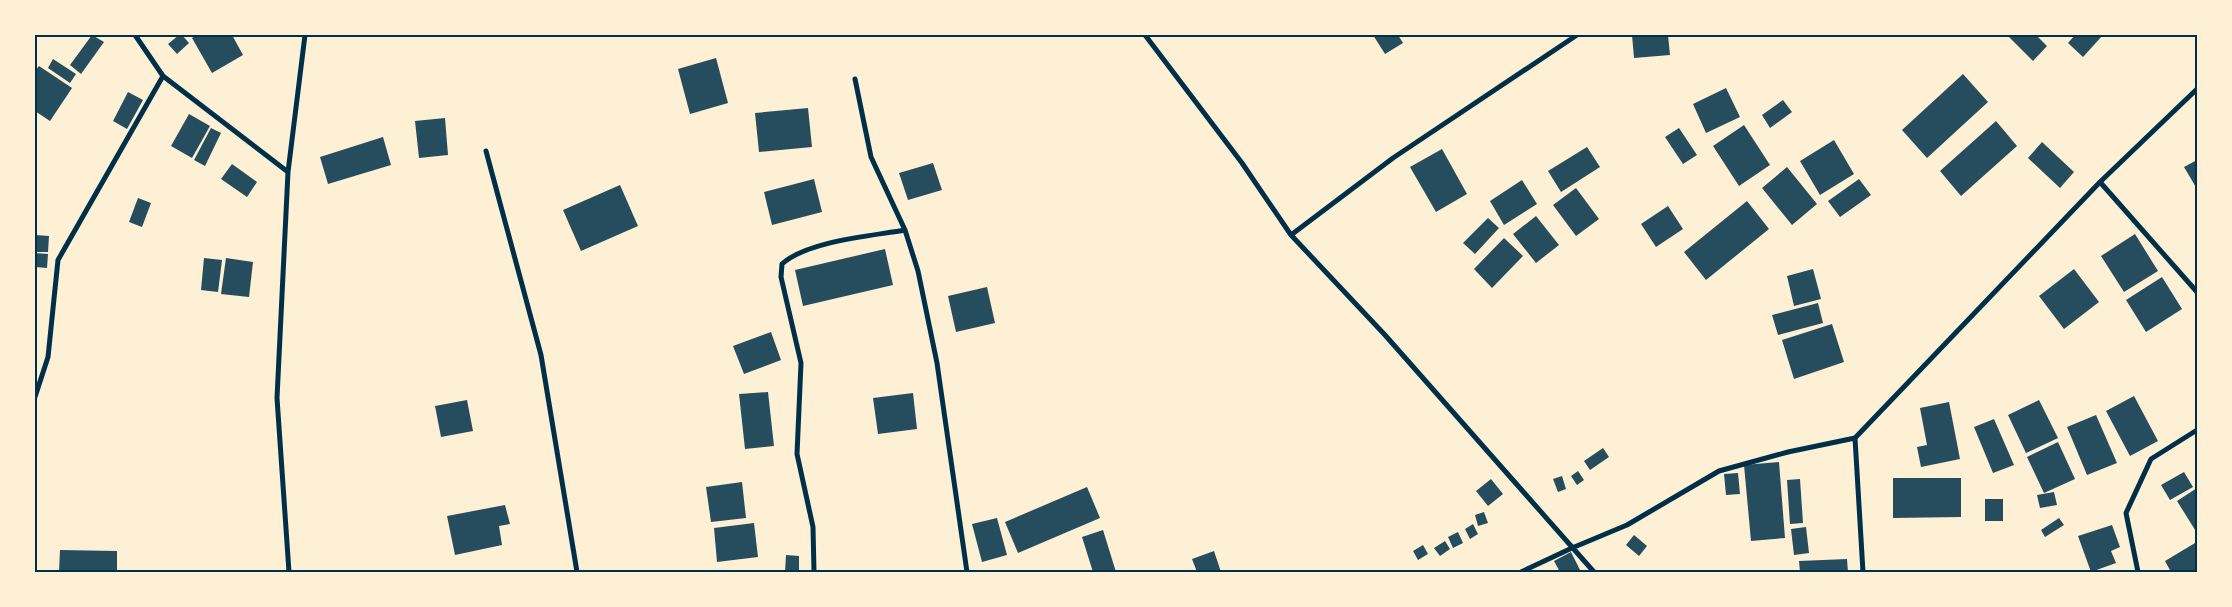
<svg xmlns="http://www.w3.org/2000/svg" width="2232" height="607" viewBox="0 0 2232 607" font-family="Arial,sans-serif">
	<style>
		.building { fill: #264d5e }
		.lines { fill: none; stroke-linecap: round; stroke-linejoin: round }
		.minor { stroke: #003049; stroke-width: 5 }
		.neatline { fill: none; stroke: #003049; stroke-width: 2 }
	</style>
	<rect width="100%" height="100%" fill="#fdf0d5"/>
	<path class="building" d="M92,35L104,42L81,74L70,65Z
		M179,35H182L189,43L177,54L168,44Z
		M196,35H232L243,55L212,73L192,38Z
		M1373,35H1398L1403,43L1385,54Z
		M1632,35H1668L1670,55L1634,58Z
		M2007,35H2036L2047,46L2033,61Z
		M2075,35H2103L2083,57L2068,43Z
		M716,58L728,103L690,114L678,69Z
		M53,59L76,74L70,83L48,68Z
		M39,66L72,88L50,121L35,111V71Z
		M1963,74L1988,102L1927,158L1902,130Z
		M1726,88L1740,117L1706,133L1693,104Z
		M128,92L143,100L127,129L113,121Z
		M1783,100L1792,112L1770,128L1762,115Z
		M808,108L812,147L759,152L755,113Z
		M189,114L210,126L192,158L171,146Z
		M445,118L448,155L419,158L415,121Z
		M1996,121L2017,146L1961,196L1940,171Z
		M1744,125L1770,165L1739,186L1713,146Z
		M211,128L221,133L205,166L194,160Z
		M1679,128L1697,155L1683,164L1665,137Z
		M383,137L391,165L328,184L320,157Z
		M1834,140L1854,174L1820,195L1800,161Z
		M2042,142L2074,172L2060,188L2028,158Z
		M1587,147L1600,167L1561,192L1548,171Z
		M1442,149L1467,194L1436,212L1410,167Z
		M2197,160V189L2184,167Z
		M933,163L942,190L908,200L899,173Z
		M232,164L257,182L247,197L221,179Z
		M1787,167L1817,204L1792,225L1762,188Z
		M814,179L822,212L772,225L764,192Z
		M1859,179L1871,195L1840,217L1828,201Z
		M1522,180L1537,204L1504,225L1490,201Z
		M620,185L638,226L581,251L563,210Z
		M1576,188L1599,219L1576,236L1553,205Z
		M138,198L151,203L142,227L129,222Z
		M1747,201L1769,229L1706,280L1684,252Z
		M1668,206L1683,229L1656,247L1641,224Z
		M1536,216L1559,245L1536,263L1513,234Z
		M1488,218L1499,228L1475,254L1463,243Z
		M2135,234L2158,271L2124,292L2101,256Z
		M35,235L49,236L48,252H35Z
		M1504,238L1523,256L1492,288L1474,269Z
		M885,249L893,285L803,306L795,270Z
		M35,253L48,254L47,268L35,267Z
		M204,258L222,260L218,292L201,290Z
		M226,258L253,262L249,297L221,294Z
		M1813,269L1821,299L1794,306L1787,276Z
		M2074,269L2099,302L2064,329L2039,296Z
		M2162,277L2182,309L2146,332L2126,300Z
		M987,287L995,323L956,332L948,296Z
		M1818,303L1823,323L1778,335L1772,315Z
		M1832,324L1844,362L1794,379L1782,340Z
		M771,332L781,360L744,374L733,346Z
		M768,392L774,446L745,449L739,394Z
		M913,393L917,429L878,434L873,398Z
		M2134,396L2158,441L2130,456L2106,411Z
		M467,400L473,431L441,437L435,406Z
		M2039,400L2058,438L2026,453L2008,415Z
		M1949,402L1960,459L1921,467L1917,447L1927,445L1920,408Z
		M2096,415L2117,463L2087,475L2067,427Z
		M1994,419L2014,465L1993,473L1974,427Z
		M2058,442L2075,479L2044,493L2027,457Z
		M1603,448L1609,457L1590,470L1584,461Z
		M1779,462L1785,538L1751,541L1744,465Z
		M1578,471L1584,480L1577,485L1571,476Z
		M2184,472L2193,487L2170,500L2161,485Z
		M1738,473L1740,494L1726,495L1724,474Z
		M1562,476L1566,489L1558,492L1553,479Z
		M1893,478H1961V517L1893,518Z
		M1491,479L1503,494L1488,506L1476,491Z
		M1800,479L1803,523L1790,524L1787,480Z
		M742,482L746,518L711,522L706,487Z
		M1087,487L1100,518L1018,553L1005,522Z
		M2197,488V533L2177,501Z
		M2054,492L2057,505L2040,508L2037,495Z
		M1985,499H2003V521H1985Z
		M505,505L510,524L499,526L502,545L455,555L447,516Z
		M1484,512L1488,523L1478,526L1475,515Z
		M997,518L1007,555L982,562L972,524Z
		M2059,518L2064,525L2045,537L2041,530Z
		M754,523L758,557L717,562L714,528Z
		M1473,524L1478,534L1470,539L1465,529Z
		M2112,525L2120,547L2111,551L2116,563L2091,572L2078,536Z
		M1806,527L1809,553L1794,555L1791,529Z
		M1103,530L1116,572H1093L1082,537Z
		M1458,532L1463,543L1453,548L1448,537Z
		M1634,535L1647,546L1639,556L1626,545Z
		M1445,541L1450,549L1440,556L1434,548Z
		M2195,543L2197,547V572H2171L2165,561Z
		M1423,545L1428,554L1418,560L1413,551Z
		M60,550L117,551V572H59Z
		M1214,551L1221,572H1197L1192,559Z
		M1571,552L1581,572H1560L1554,561Z
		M786,555L799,556V572H785Z
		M1847,559L1848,572H1800L1799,561Z"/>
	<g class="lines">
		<path class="minor" d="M135,35L163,76L288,172
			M1145,35L1242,163L1291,235L1385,335L1594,572
			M855,79L871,157L905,230L918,271L937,363L967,572
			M486,151L541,355L577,572
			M2100,182L2197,292
			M1291,235L1393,158L1577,35
			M35,397L48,357L58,260L163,76
			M1855,438L1863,572
			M289,572L277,398L288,172L305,35
			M814,572L813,527L797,454L801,363L781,277L782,264C807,241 871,236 905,230
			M1521,572L1572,548L1627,525L1719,471L1788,452L1855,438L2100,182L2197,89
			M2138,572L2126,513L2151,459L2197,430"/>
	</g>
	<rect width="2232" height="607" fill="none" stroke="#fdf0d5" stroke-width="72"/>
	<rect x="36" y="36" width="2160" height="535" class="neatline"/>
</svg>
